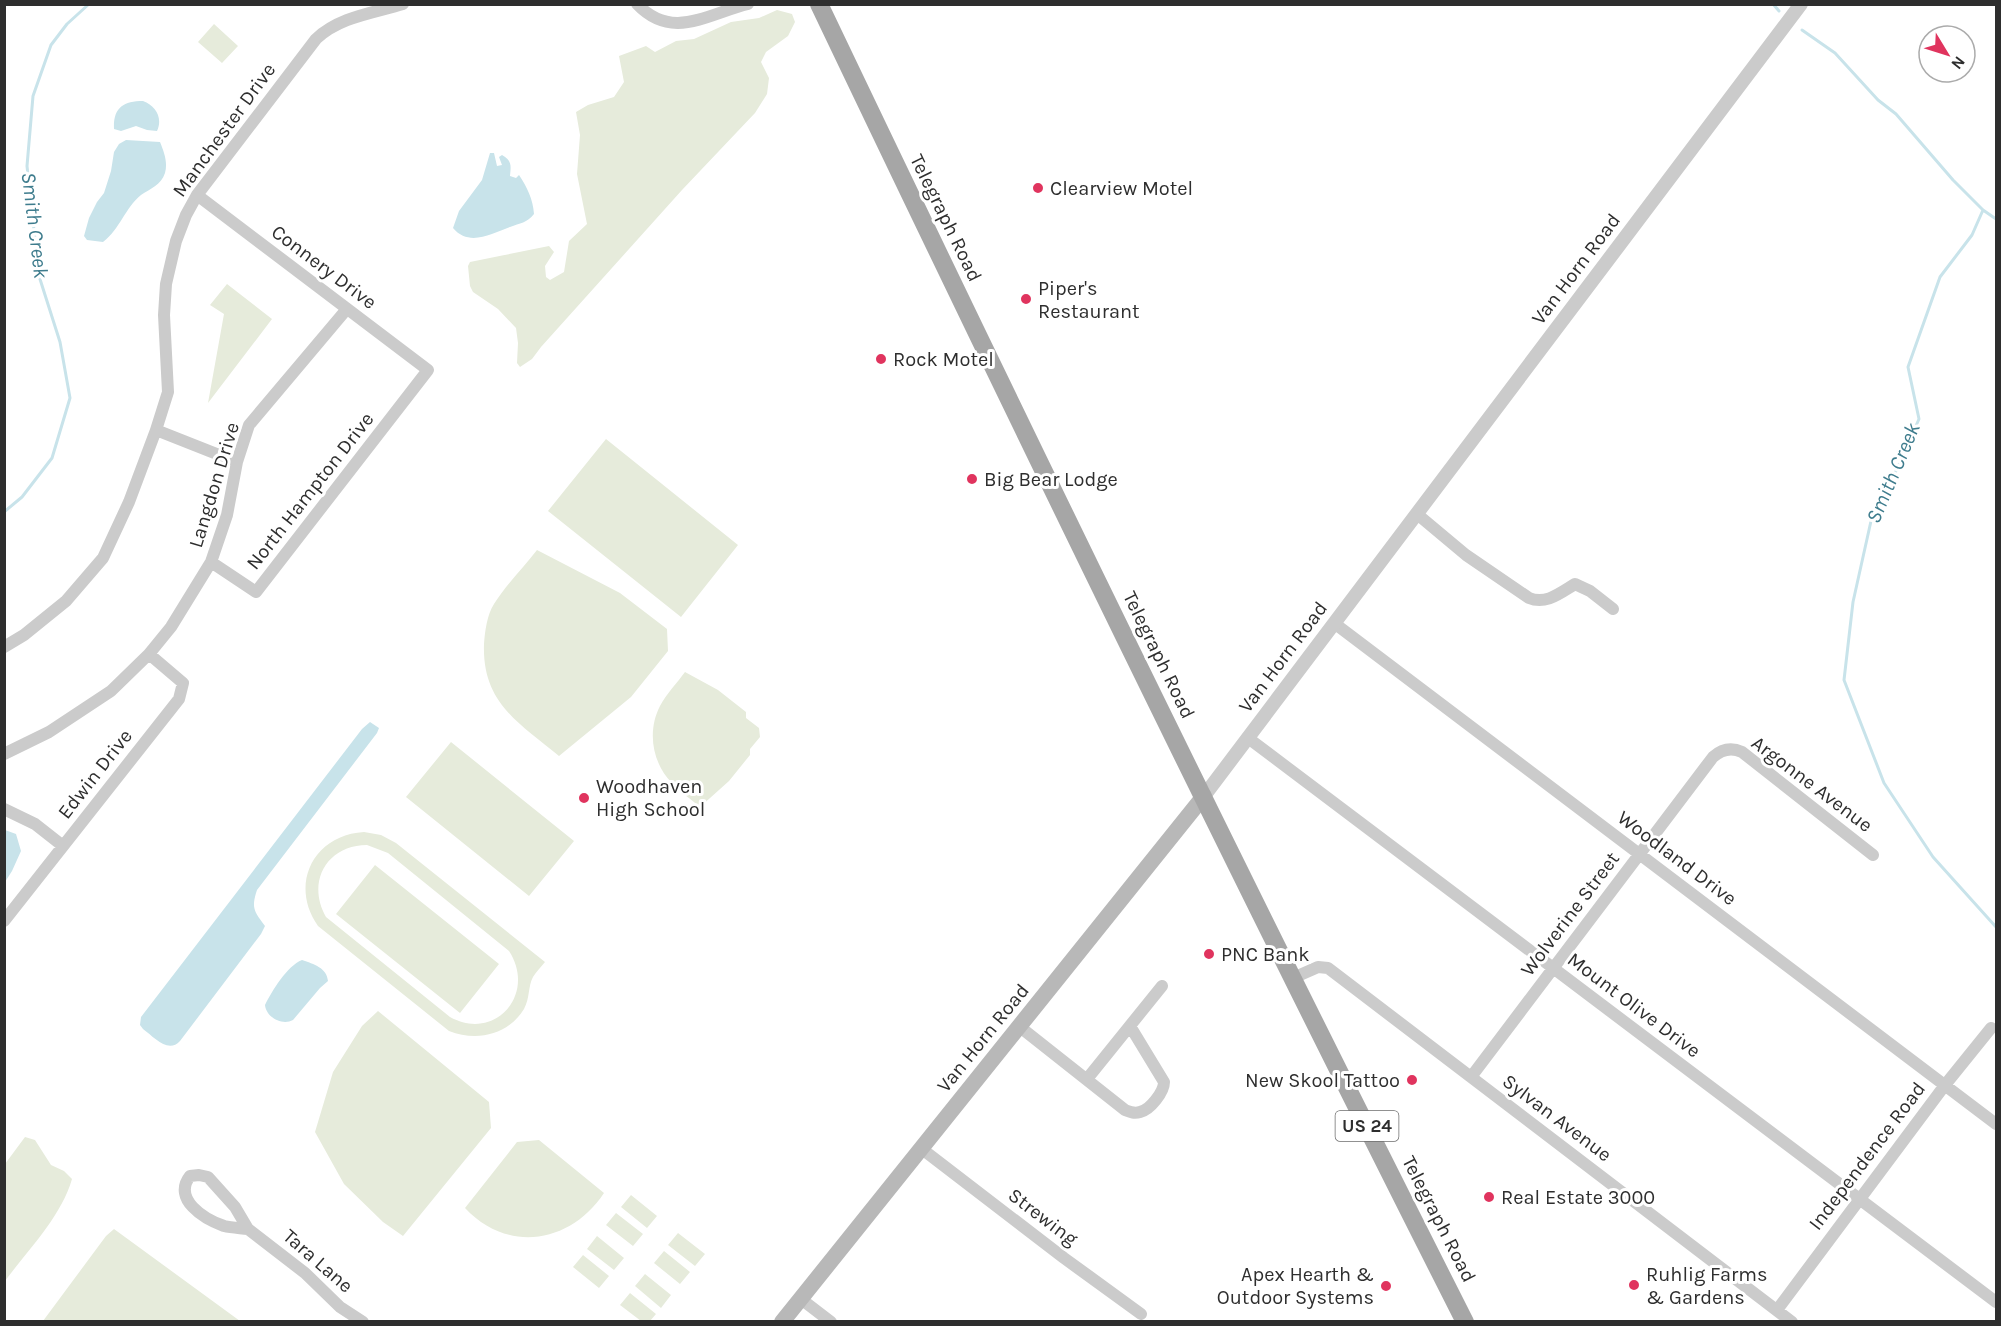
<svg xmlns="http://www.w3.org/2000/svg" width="2001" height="1326" viewBox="0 0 2001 1326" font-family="Karla,sans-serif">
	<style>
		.green { fill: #e6ebdb; fill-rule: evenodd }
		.water { fill: #c8e3ea }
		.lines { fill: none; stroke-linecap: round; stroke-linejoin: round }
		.stream { stroke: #c8e3ea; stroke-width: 3 }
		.minor { stroke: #cbcbcb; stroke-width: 12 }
		.tertiary { stroke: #cbcbcb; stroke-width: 14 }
		.secondary { stroke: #b8b8b8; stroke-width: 16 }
		.primary { stroke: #a6a6a6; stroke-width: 18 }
		.poi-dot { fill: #e0345e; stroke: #fff; stroke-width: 2 }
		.labels { text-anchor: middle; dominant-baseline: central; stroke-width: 6; stroke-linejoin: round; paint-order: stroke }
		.shield { fill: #fff; stroke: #6d6d6d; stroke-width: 1.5 }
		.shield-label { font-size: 18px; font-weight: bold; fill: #2e2e2e }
		.street-label { font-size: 20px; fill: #2e2e2e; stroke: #fff }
		.poi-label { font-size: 20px; fill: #2e2e2e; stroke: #fff; text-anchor: start }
		.water-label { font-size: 21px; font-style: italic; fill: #3e7c8d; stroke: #fff }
	</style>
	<rect width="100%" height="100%" fill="#fff"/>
	<path class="green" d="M777,10L792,14L795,22L788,36L766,52L761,62L769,78L767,94L755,113L682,190L541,347L532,359L520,367L517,363L518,343L516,328L498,309L473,292L470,286L468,266L470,262L549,246L554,252L545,266L546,277L550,280L564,272L569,241L587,224L577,174L580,135L576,112L588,105L614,97L624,82L619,56L646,46L655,52L676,41L694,39L731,22L759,18Z
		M214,24L238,46L222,63L198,42Z
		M227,284L272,319L208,403L224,314L210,305Z
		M606,439L738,545L681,617L548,511Z
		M537,550L620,593L667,629L668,651L631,697L559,756C519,723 482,703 484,644C485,631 487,615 494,604C506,585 523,568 537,550Z
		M685,672L718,690L746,712V718L759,728L760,737L750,749V755L729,781L700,807C691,799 680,792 672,783C652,763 647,731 660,706C667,693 677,683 685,672Z
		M451,742L574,841L529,896L406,797Z
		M364,832L381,835L396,843L545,962C541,967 536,972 533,977C528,986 530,998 524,1009C508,1035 477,1042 449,1031L318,926C289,885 313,835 364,832ZM367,845L388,853L509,951C537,994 495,1042 450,1017L326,917C306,882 327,845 367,845Z
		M375,865L499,964L460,1013L336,914Z
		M378,1011L489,1102L491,1128L403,1236L383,1222L344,1184L315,1132L333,1072L362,1026Z
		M25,1137L35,1140L51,1165L64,1171L72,1179C61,1217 28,1250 5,1281V1164Z
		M539,1140L604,1193C571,1243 508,1254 465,1208L517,1142Z
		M631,1195L657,1216L647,1228L621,1207Z
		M616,1213L643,1234L633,1246L606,1225Z
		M114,1229L240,1321H43L106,1236Z
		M678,1233L705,1254L695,1266L668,1245Z
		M597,1236L624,1258L614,1270L587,1249Z
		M664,1251L690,1272L680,1284L654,1263Z
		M583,1255L609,1276L599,1288L573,1267Z
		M645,1274L671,1295L661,1308L635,1286Z
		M630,1293L656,1314L650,1321H641L620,1305Z"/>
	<path class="water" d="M143,101C156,106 163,118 157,131L147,130L136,126L121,131L114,129C113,108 123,101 143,101Z
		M126,140L160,142C164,152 168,162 165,173C161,185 150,189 141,195C125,208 120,229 103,242L87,240L84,236L89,218L97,202L104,193L111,171L114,152L119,144Z
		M490,153H494L497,166L502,165L499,157L502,155C512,161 511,165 510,176L516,178L519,175C527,187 533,199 534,214C527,223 520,223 510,227C491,234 469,247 453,228L459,211L482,180Z
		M370,722L379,728L377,733L257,890C251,908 254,911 265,926L261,934L180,1041C168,1054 154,1037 143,1029L140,1025L141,1017L362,729Z
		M5,830L16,834L21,851L12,871L5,882Z
		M302,960C314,964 327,968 328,981L320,988L293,1020C282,1026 266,1017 265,1005C272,991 287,966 302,960Z"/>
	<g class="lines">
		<path class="stream" d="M1773,4L1779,11
			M1802,30L1835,53L1878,100L1896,114L1953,180L1983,210L1996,219
			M1983,210L1972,235L1940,277L1908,367L1919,419L1895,473L1873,512L1853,602L1844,680L1884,783L1933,857L1996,927
			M4,512L22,497L52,458L70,398L60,342L39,276L27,166L33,96L51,45L67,24L89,4"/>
		<path class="minor" d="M637,4C672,41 707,14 748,4
			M197,195L428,370L256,592L211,562
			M156,430L237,462
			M1417,514L1466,555L1529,598C1546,605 1560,593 1575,584L1590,591L1613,609
			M1334,623L1996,1124
			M4,647L24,635L66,601L103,558L129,502L156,430L168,392L164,315L166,284L176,241L186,215L197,195L316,39C339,17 373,13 403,4
			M1248,738L1996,1302
			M4,754L49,732L111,691L149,654L171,627L211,562L227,515L237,462L249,425L346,310
			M4,809L35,824L63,846
			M4,921L179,699L183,683L149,654
			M1293,978L1318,967L1328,968L1792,1322
			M1020,1027L1125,1110C1130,1112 1134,1114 1140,1112C1150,1110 1164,1092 1164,1082L1130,1026
			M1471,1077L1713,757C1722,749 1731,747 1742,752L1873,855
			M1087,1079L1162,986
			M922,1149L1064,1258L1141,1314
			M248,1229C241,1228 232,1228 224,1226C204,1219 172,1199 190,1176L199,1175L208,1177L235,1207L248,1229L305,1273L340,1307L363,1322
			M801,1299L831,1322
			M1777,1310L1945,1085L1991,1028"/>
		<path class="tertiary" d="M1204,796L1801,4"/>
		<path class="secondary" d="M782,1322L1204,796"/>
		<path class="primary" d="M819,4C1030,446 1244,886 1465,1322"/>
	</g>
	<g class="poi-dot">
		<circle cx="1038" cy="188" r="6"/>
		<circle cx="1026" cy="299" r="6"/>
		<circle cx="881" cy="359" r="6"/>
		<circle cx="972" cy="479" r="6"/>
		<circle cx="584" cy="798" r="6"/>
		<circle cx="1209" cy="954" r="6"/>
		<circle cx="1412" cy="1080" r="6"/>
		<circle cx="1489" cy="1197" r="6"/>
		<circle cx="1634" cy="1285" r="6"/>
		<circle cx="1386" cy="1286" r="6"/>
	</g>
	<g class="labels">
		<rect class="shield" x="1335.5" y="1111" width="63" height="30" rx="4.5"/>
		<g class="shield-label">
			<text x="1367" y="1126">US 24</text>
		</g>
		<g class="street-label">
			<text transform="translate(224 130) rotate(-54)">Manchester Drive</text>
			<text transform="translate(946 218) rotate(64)">Telegraph Road</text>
			<text transform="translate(324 267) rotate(37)">Connery Drive</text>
			<text transform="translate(1576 269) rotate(-53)">Van Horn Road</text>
			<text transform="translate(214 485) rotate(-73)">Langdon Drive</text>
			<text transform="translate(310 491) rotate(-52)">North Hampton Drive</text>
			<text transform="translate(1159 655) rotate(64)">Telegraph Road</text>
			<text transform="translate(1283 657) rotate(-53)">Van Horn Road</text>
			<text transform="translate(95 774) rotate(-52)">Edwin Drive</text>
			<text transform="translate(1812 784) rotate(37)">Argonne Avenue</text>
			<text transform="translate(1677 858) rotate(37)">Woodland Drive</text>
			<text transform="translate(1570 914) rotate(-53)">Wolverine Street</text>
			<text transform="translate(1634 1005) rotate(37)">Mount Olive Drive</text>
			<text transform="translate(983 1038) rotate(-51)">Van Horn Road</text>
			<text transform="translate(1557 1118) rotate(37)">Sylvan Avenue</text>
			<text transform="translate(1867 1156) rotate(-53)">Independence Road</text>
			<text transform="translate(1043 1217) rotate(37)">Strewing</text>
			<text transform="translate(1439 1219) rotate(63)">Telegraph Road</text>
			<text transform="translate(318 1261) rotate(41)">Tara Lane</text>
		</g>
		<g class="poi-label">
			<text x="1050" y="188">Clearview Motel</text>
			<text x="1038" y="288">Piper's<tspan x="1038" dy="23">Restaurant</tspan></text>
			<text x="893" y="359">Rock Motel</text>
			<text x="984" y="479">Big Bear Lodge</text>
			<text x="596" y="786">Woodhaven<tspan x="596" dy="23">High School</tspan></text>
			<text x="1221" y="954">PNC Bank</text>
			<text x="1400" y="1080" text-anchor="end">New Skool Tattoo</text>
			<text x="1501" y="1197">Real Estate 3000</text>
			<text x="1374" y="1274" text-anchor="end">Apex Hearth &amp;<tspan x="1374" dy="23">Outdoor Systems</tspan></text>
			<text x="1646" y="1274">Ruhlig Farms<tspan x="1646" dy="23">&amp; Gardens</tspan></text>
		</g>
		<g class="water-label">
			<text transform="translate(35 225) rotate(83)">Smith Creek</text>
			<text transform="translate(1893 473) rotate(-67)">Smith Creek</text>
		</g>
	</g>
	<rect width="2001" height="1326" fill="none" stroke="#2e2e2e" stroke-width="12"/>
	<g transform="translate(1947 54) rotate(128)"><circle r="28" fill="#ffffff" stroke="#ababab" stroke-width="1.5"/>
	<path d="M0-4.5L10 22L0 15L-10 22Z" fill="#e0345e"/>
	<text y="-9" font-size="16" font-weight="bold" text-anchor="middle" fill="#2e2e2e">N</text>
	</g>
</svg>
